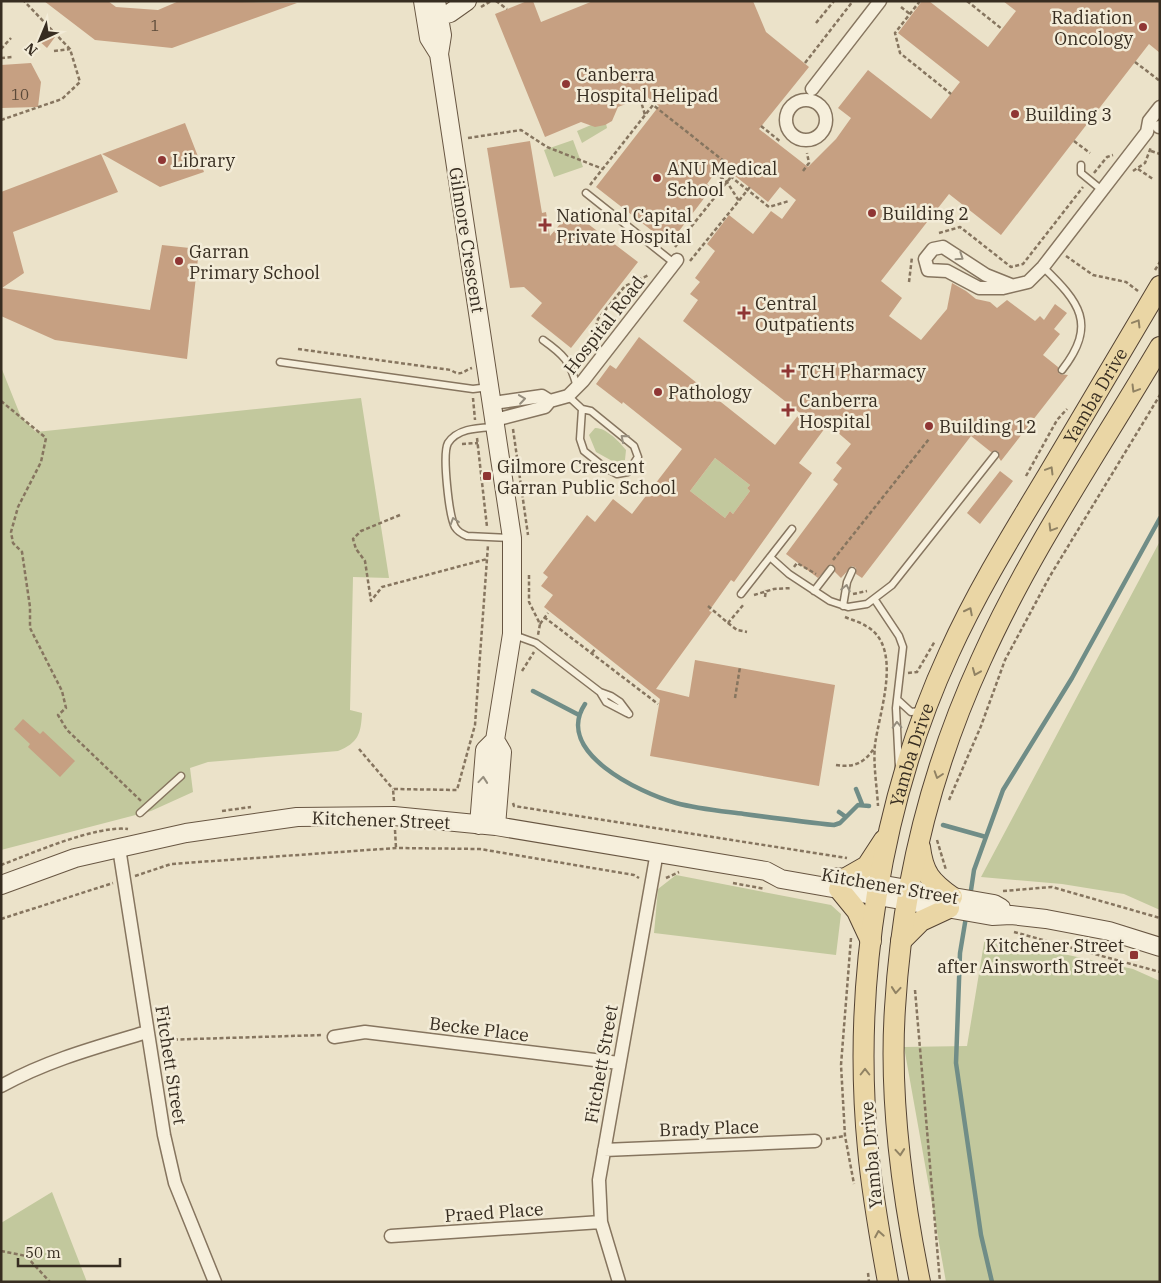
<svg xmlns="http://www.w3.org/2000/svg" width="1161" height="1283" viewBox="0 0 1161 1283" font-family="'IBM Plex Serif',serif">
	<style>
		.green { fill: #c2c89d }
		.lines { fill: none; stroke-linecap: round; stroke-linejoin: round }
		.stream { stroke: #708d87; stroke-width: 4.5 }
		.building { fill: #c6a082; fill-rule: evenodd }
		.lane-casing { stroke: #86755f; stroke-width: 9 }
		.street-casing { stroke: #86755f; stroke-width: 15 }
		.secondary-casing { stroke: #685642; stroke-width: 20 }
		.primary-casing { stroke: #544333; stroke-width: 22 }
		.path { stroke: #86755f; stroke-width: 2.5; stroke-dasharray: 4 2.5; stroke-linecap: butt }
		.lane { stroke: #f6efdc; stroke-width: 6 }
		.street { stroke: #f6efdc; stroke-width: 12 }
		.secondary { stroke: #f6efdc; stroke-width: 18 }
		.primary { stroke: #ead6a5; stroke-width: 20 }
		.oneway { stroke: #968e7e }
		.oneway2 { stroke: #908263 }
		.poi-dot { fill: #8f3634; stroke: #f3ecd8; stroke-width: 2 }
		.labels { text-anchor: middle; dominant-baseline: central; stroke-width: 5; stroke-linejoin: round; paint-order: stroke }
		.number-label { font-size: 15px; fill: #5b4a39 }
		.poi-label { font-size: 18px; fill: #372d21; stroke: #f3ecd8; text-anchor: start }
		.street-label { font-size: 18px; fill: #372d21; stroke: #f3ecd8 }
	</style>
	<rect width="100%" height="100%" fill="#ebe2c9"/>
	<path class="green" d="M605,119L607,128L582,143L577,131Z
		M573,140L583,167L554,177L544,150Z
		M1,367L21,417L36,432L361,398L389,578L353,577L350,710L362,713C361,734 358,743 338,751L208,762L190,768L193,792L151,811L1,850Z
		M595,428C605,427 620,442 626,450L625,460L614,462L596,452L589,435Z
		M715,458L750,485L747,488L750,491L733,514L730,511L725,518L690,491Z
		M1160,541V910L1124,894L1062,884L981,877Z
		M676,875L831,905L841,914L836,955L654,933L658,889Z
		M985,937L1133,969L1160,981V1282H946L904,1047L967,1046Z
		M52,1192L87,1282H1V1223Z"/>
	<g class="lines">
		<path class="stream" d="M533,691L579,715
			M585,704C553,752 640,793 676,803C698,809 721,811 744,814C774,818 804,822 834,825L840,823L858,805L869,806
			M856,789L862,804
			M839,812L846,817
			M943,825L986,837
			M970,897L974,870L1003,790L1072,678L1160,518
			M966,917L960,953L956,1063L981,1235L992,1282"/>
	</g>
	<path class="building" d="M44,1H108L116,7L158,10L179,1L297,3L172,48L95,40Z
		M527,1H533L541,22L593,1H753L766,32L809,67L759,129L808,167L836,139L851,118L838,108L868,70L931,119L960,82L898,33L922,1H929L988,47L1016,11L1003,1H1160V53L1149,44L1001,235L949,194L881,281L902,298L889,316L921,340L947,309L952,283L966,291L976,299L990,302L997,308L1007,300L1035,321L1040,316L1044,320L1055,304L1067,313L1054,329L1060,334L1043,355L1058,367L1059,374L1068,375L1001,461L999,458L998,451L991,452L971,436L862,578L856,574V568L852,566L841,578L835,572V567L831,564L818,578L786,554L838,484L833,480L842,468L836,463L851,444L828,424L799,463L812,473L734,582L731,580L709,611L712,612L656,689L689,697L695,660L835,685L819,786L650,756L660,699L544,607L553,595L541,586L548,577L543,573L587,515L595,522L613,499L632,514L682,449L623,402L622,404L596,384L610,365L616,369L639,337L775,445L800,413L683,321L698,300L690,294L700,282L695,278L715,251L707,244L729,215L753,234L771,211L782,219L796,200L780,187L768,202L721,165L707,184L712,188L669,244L596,187L659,106L646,96L618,107L612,121L605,125L595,127L581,122L545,137L495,14ZM715,458L750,485L747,488L750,491L733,514L730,511L725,518L690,491Z
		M47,30L55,37L47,48L38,40Z
		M31,63L41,82L38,107L1,108V65Z
		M185,123L204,172L160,187L102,154Z
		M530,141L542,213L546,212L550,236L571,211L638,262L571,348L531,316L542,303L524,287L510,288L487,148Z
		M101,154L118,192L13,232L24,273L2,288L150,310L162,245L199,249L187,359L55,340L1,316V192Z
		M1000,471L1013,481L980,524L967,513Z
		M23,719L40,734L43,731L75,761L60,777L28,747L30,744L14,729Z"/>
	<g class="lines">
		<defs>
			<path id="lane" d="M1081,165V173L1103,191
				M586,193L674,263
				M1043,267C1079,302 1098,324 1062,370
				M543,340C564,355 570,361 577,387
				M280,362L473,389L489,387
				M568,396L582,409L591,411L634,446L638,457L628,472L617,474L604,467L584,451L580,439L582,409
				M494,427C478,428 458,428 448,443C442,454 449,516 455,527C458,532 462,534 467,536L511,538
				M770,557L789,574L830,601L848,607L867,604L892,585L995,455
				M814,591L831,569
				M741,594L792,529
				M875,600L899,636L903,647L896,708L899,768
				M843,606L847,582L852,571
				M514,635L536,643L600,692L611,696L620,702L629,714
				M600,692L606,702L627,713
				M899,701L911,712L920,711
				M140,813L181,776"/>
			<path id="street" d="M812,89L880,1
				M786 120a20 20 0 1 1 40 0a20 20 0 1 1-40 0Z
				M1159,127H1160
				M1011,285L986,275L943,247L933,249L925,259L928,270L947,271L979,288H1003L1028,282L1043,267L1147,132L1149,121L1160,107
				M493,403L542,396L550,401
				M495,420L545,407L550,401L568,396L583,381L677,260
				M119,848L164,1135L175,1183L215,1282
				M334,1037L365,1032L619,1063
				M1,1086C48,1060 97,1047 147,1032
				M604,1150L815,1141
				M391,1236L601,1222
				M619,1282L601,1222L599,1180L657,852"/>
			<path id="secondary" d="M423,1L429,38L439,54
				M436,1L442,35L439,54L512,538V634L495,740L485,750L479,825
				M429,19L450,13L467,1
				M495,740L502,752L496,826
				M838,877L994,904L1001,908
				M1,885L75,858L119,848L186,833L297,817L394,816L496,826L766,871L781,879L992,916L1011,915L1046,919L1109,931L1160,947"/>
			<g id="primary">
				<path d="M920,847C923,873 931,882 952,897"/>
				<path d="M846,878L867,866L884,840"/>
				<path d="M839,889L857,911L871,941"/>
				<path d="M901,941L921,921L949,908"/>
				<path id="s1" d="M888,1282C880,1238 872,1194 868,1149C852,985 880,803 949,653C977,591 1013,533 1048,475C1085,412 1122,349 1160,286"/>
				<path d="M920,1282C902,1193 889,1099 895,1008C902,888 931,769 981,660C1030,551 1099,450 1160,347"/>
			</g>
		</defs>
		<use href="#lane" class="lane-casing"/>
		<use href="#street" class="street-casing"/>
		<use href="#secondary" class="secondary-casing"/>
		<use href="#primary" class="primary-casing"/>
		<path class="path" d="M496,1L507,9
			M920,1L895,33L900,53L951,94
			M967,1L1002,29
			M481,7L491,1
			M901,7L910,14
			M816,23L834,1
			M1,49L11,38
			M54,51L70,49
			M1,58L12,57
			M1135,62L1160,81
			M805,63L853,1
			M640,98L645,115
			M1,120L62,99L80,82L70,49L24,1
			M761,126L781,142
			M468,138L521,130L547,147L603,169
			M1074,141L1090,153
			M1151,151L1160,154
			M1138,169L1153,179
			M803,171L809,163L807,153
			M1133,171L1145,163L1151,147
			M715,173L727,182L739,201
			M1094,173L1107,157L1113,155
			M590,185L653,105L730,166L725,172L769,207L789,201
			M939,233L960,227L1011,267L1023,264L1083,187
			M675,247L731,177
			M1066,256L1093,275L1126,282L1138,291
			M690,261L750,187
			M1155,270L1160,262
			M909,282L912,257
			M298,349L451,370C461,377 463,371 472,368
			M589,352L598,319L625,286L649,275
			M473,398L475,420
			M1,401L46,438L41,462L18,507L11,532L13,543L22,552L30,607V628L62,691L66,708L58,715L67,730L141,801
			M513,429L528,535
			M477,438L487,527
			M462,444L478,443
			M1026,476L1057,420L1067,409
			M400,515L361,531L353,539L356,549L365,561L371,601L382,587L487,559
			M833,560L929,439
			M794,567L797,563L816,574
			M529,575V602L540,624L538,635
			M853,594L867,591
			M754,595L774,589L792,588
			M765,597L766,590
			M708,606L728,623L744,604
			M544,617L658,704
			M845,617C852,620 860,622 866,626C904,647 879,712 875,745C873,764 877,787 878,806
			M728,623L737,630L747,632
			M540,624L548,613
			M592,653L595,649
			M522,671L534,652
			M908,673L917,672L935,641
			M735,698L740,667
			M359,749L393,789
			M836,765C853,768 865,763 874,748
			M949,800L981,726L1005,660L1050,576L1160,395
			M394,801L393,789L457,790L475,725L488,545
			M513,803L514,806L847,858
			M222,811L251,807
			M395,830L396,848
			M937,840L946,870
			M1,865C33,853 96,825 128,829
			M135,876L171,864L396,848L480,849L634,875L639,878
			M666,878L679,872
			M733,883L765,889
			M1003,891L1052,887L1160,918
			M1,919L113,883
			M1014,932L1160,972
			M851,938L841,1065L845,1136L854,1184
			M915,990L940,1282
			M161,1040L323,1035
			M826,1139L845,1136
			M1,1251L26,1256L50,1282
			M868,1273L869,1282"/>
		<use href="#lane" class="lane"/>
		<use href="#street" class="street"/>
		<use href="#secondary" class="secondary"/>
		<use href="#primary" class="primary"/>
	</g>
	<defs><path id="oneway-chevron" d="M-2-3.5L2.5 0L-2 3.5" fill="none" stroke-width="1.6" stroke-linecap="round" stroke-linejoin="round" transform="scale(1.25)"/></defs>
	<g class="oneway">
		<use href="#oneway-chevron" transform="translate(960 257) rotate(34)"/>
		<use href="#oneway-chevron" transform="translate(522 399) rotate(-8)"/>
		<use href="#oneway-chevron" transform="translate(624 438) rotate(-140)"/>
		<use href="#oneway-chevron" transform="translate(454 521) rotate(-108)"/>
		<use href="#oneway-chevron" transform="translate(846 588) rotate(-78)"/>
		<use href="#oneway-chevron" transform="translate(897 725) rotate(-92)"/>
		<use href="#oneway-chevron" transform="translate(483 780) rotate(-85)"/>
	</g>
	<g class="oneway2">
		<use href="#oneway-chevron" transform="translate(1137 323) rotate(-59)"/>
		<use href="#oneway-chevron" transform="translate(1135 389) rotate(121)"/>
		<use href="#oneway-chevron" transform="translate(1050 470) rotate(-59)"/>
		<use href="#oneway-chevron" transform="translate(1052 528) rotate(121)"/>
		<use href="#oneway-chevron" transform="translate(969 611) rotate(-63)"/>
		<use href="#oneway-chevron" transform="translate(976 672) rotate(112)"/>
		<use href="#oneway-chevron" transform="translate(938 775) rotate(108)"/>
		<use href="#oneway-chevron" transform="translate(896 990) rotate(95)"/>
		<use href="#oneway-chevron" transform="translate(865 1072) rotate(-90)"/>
		<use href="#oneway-chevron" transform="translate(900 1152) rotate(85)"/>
		<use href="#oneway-chevron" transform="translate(879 1234) rotate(-100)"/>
	</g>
	<g class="poi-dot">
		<circle cx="1143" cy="27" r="5"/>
		<circle cx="566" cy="84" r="5"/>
		<circle cx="1015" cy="114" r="5"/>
		<circle cx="162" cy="160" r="5"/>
		<circle cx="657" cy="178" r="5"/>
		<circle cx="872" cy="213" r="5"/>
		<path d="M542.5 217.5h5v5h5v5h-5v5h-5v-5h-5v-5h5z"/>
		<circle cx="179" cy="261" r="5"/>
		<path d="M741.5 305.5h5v5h5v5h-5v5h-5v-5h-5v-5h5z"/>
		<path d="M785.5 363.5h5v5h5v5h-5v5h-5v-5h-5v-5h5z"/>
		<circle cx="658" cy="392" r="5"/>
		<path d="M785.5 402.5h5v5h5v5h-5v5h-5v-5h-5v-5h5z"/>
		<circle cx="929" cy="426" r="5"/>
		<rect x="482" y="471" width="10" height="10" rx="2.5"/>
		<rect x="1129" y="950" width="10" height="10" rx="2.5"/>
	</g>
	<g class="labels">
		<g class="number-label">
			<text x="155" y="25">1</text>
			<text x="20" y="94">10</text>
		</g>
		<g class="poi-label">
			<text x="1133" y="17" text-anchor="end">Radiation<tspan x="1133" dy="21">Oncology</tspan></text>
			<text x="576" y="74">Canberra<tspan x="576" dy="21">Hospital Helipad</tspan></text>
			<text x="1025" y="114">Building 3</text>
			<text x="172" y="160">Library</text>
			<text x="667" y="168">ANU Medical<tspan x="667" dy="21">School</tspan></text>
			<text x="882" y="213">Building 2</text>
			<text x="556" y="215">National Capital<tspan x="556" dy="21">Private Hospital</tspan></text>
			<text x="189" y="251">Garran<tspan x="189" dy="21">Primary School</tspan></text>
			<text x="755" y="303">Central<tspan x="755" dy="21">Outpatients</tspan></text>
			<text x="798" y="371">TCH Pharmacy</text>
			<text x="668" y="392">Pathology</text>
			<text x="799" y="400">Canberra<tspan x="799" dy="21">Hospital</tspan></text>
			<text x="939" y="426">Building 12</text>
			<text x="497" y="466">Gilmore Crescent<tspan x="497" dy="21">Garran Public School</tspan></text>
			<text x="1124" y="945" text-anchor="end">Kitchener Street<tspan x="1124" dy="21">after Ainsworth Street</tspan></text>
		</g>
		<g class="street-label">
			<text transform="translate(467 240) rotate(81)">Gilmore Crescent</text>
			<text transform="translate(604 325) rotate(-52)">Hospital Road</text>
			<text stroke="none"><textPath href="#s1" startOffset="939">Yamba Drive</textPath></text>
			<text stroke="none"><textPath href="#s1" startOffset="534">Yamba Drive</textPath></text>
			<text transform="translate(381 820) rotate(2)">Kitchener Street</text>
			<text transform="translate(890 886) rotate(10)">Kitchener Street</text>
			<text transform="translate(479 1029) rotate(7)">Becke Place</text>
			<text transform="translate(601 1064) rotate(-80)">Fitchett Street</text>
			<text transform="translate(171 1065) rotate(81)">Fitchett Street</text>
			<text transform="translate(709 1128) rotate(-2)">Brady Place</text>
			<text transform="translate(871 1155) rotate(-95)">Yamba Drive</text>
			<text transform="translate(494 1212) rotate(-4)">Praed Place</text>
		</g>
	</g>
	<rect width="1161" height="1283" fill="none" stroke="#372d21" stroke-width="5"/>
	<g transform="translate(40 40) rotate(224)" stroke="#f3ecd8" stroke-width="4" paint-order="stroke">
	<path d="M0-4L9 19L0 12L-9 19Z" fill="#372d21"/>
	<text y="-8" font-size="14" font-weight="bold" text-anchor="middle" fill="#372d21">N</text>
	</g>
	<path d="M18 1258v8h102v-8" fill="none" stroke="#372d21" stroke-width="2.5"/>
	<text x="25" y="1258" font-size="15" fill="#372d21" stroke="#f3ecd8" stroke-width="4" paint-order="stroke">50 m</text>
</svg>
